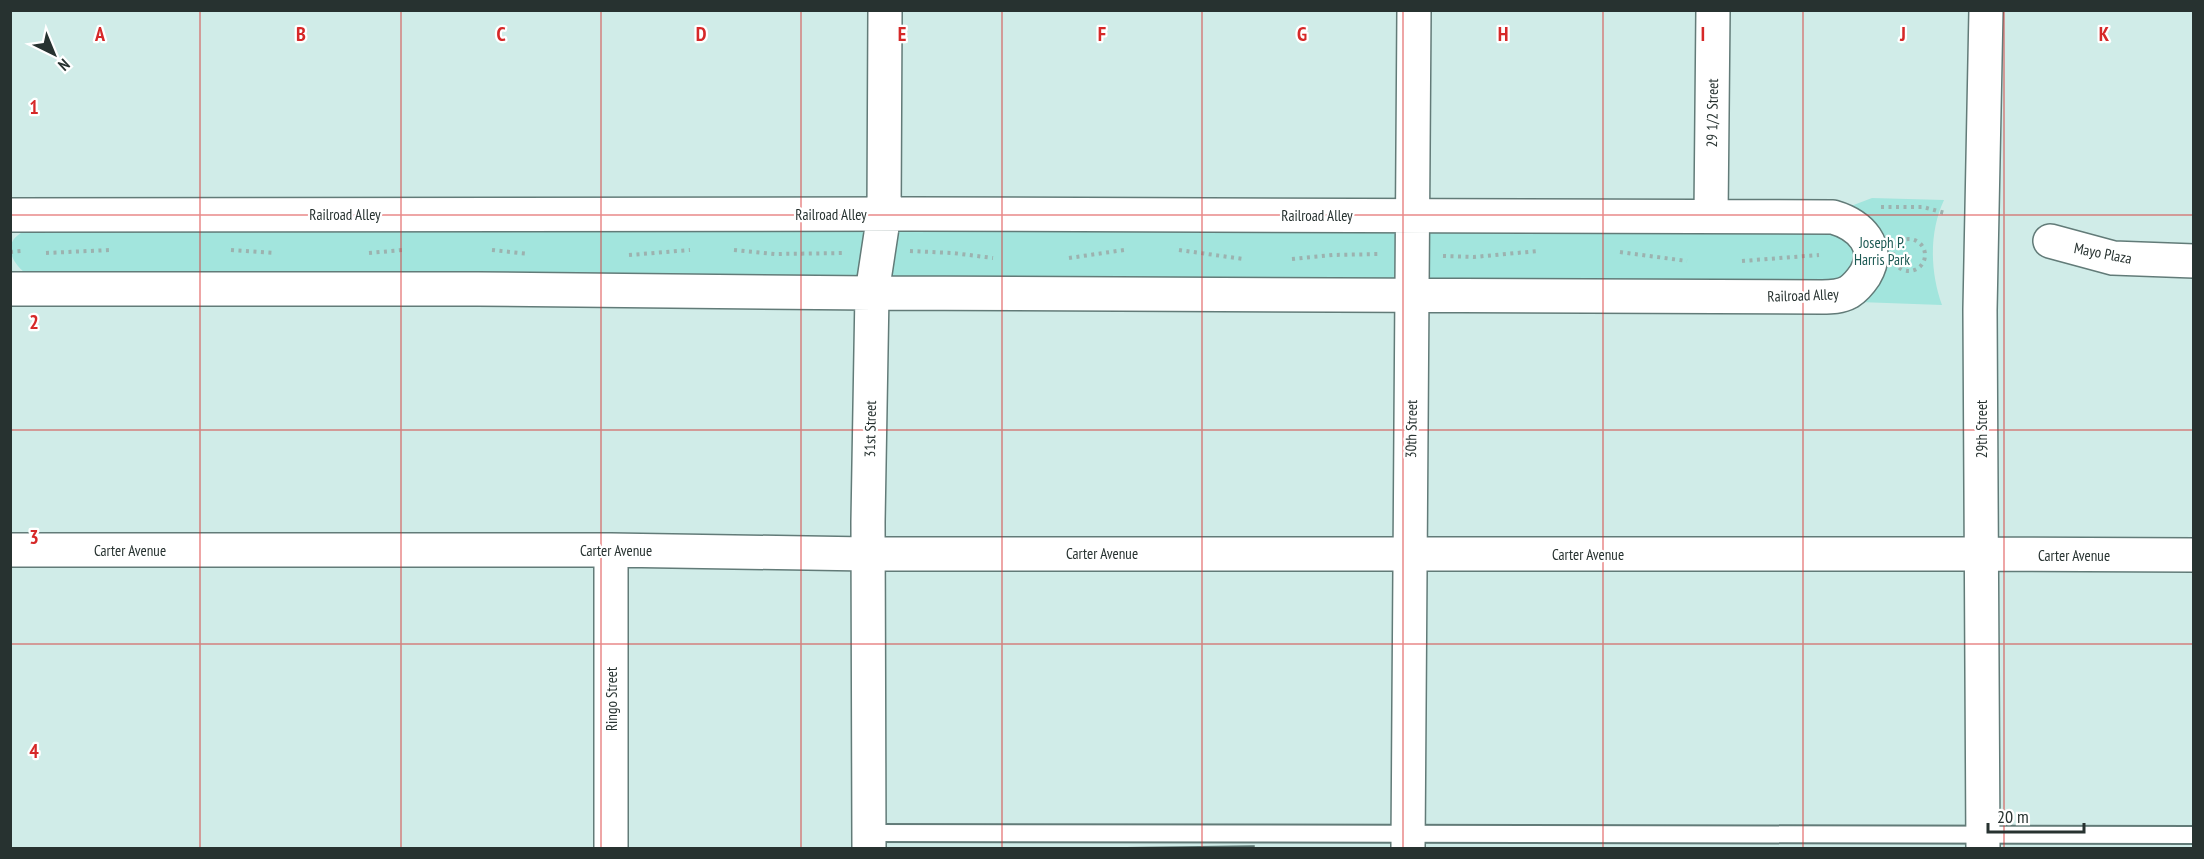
<svg xmlns="http://www.w3.org/2000/svg" width="2204" height="859" viewBox="0 0 2204 859" font-family="'PT Sans Narrow',sans-serif">
	<style>
		.green { fill: #a2e5dd }
		.building { fill: #9eb9b5; stroke: #5a7470; stroke-width: 1.5 }
		.lines { fill: none; stroke-linecap: round; stroke-linejoin: round }
		.lane-casing { stroke: #627b78; stroke-width: 20 }
		.street-casing { stroke: #627b78; stroke-width: 36 }
		.secondary-casing { stroke: #627b78; stroke-width: 36 }
		.path { stroke: #9cb2af; stroke-width: 4; stroke-dasharray: 3 4.5; stroke-linecap: butt }
		.lane { stroke: #fff; stroke-width: 16 }
		.street { stroke: #fff; stroke-width: 33 }
		.secondary { stroke: #fff; stroke-width: 33 }
		.grid { fill: none; stroke: #d62828; stroke-width: 1.5; stroke-opacity: 0.55 }
		.labels { text-anchor: middle; dominant-baseline: central; stroke-width: 4.5; stroke-linejoin: round; paint-order: stroke }
		.street-label { font-size: 15px; fill: #273230; stroke: #fff }
		.park-label { font-size: 15px; fill: #1d5a54; stroke: #fff }
		.grid-label { font-size: 20px; text-anchor: middle; font-weight: bold; fill: #d62828; stroke: #fff; stroke-width: 4.5; stroke-linejoin: round; paint-order: stroke }
	</style>
	<rect width="100%" height="100%" fill="#d0ece8"/>
	<path class="green" d="M1872,198L1944,200C1929,232 1930,272 1942,305L1859,302L25,273C3,254 6,235 35,227L1833,231L1851,206Z"/>
	<path class="building" d="M1254,846V848H1108Z"/>
	<g class="lines">
		<defs>
			<path id="lane" d="M869,833L2194,835"/>
			<path id="street" d="M10,215L911,214L1833,217C1860,225 1882,246 1865,275C1861,281 1855,288 1849,292C1840,297 1831,297 1822,297L872,293L478,289H10
				M1711,216L1713,10
				M2050,241L2113,258L2194,261
				M10,550H611L867,554H1982
				M611,550V848
				M869,848L868,522L872,293L884,214L885,10
				M1408,848L1414,10"/>
			<path id="secondary" d="M1982,554L2194,555
				M1983,848L1980,310L1986,10"/>
		</defs>
		<use href="#lane" class="lane-casing"/>
		<use href="#street" class="street-casing"/>
		<use href="#secondary" class="secondary-casing"/>
		<path class="path" d="M1881,207H1923L1945,213
			M1893 255a16 16 0 1 1 32 0a16 16 0 1 1-32 0Z
			M231,250L274,253
			M492,250L529,254
			M734,250L775,254L846,253
			M1179,250L1243,259
			M910,251L953,253L993,258
			M10,252L21,251
			M1620,252L1687,261
			M46,253L110,250
			M369,253L403,250
			M629,255L690,250
			M1443,256L1474,257L1538,251
			M1069,258L1124,250
			M1292,259L1333,255L1380,254
			M1742,261L1819,255"/>
		<use href="#lane" class="lane"/>
		<use href="#street" class="street"/>
		<use href="#secondary" class="secondary"/>
	</g>
	<path class="grid" d="M200,10V848M401,10V848M601,10V848M801,10V848M1002,10V848M1202,10V848M1403,10V848M1603,10V848M1803,10V848M2004,10V848M10,215H2194M10,430H2194M10,644H2194"/>
	<g class="labels">
		<g class="street-label">
			<text transform="translate(1712 113) rotate(-89)">29 1/2 Street</text>
			<text x="345" y="214">Railroad Alley</text>
			<text x="831" y="214">Railroad Alley</text>
			<text x="1317" y="215">Railroad Alley</text>
			<text transform="translate(2103 253) rotate(11)">Mayo Plaza</text>
			<text transform="translate(1803 295) rotate(-2)">Railroad Alley</text>
			<text transform="translate(870 429) rotate(-89)">31st Street</text>
			<text transform="translate(1411 429) rotate(-89)">30th Street</text>
			<text transform="translate(1981 429) rotate(-90)">29th Street</text>
			<text x="130" y="550">Carter Avenue</text>
			<text x="616" y="550">Carter Avenue</text>
			<text x="1102" y="553">Carter Avenue</text>
			<text x="1588" y="554">Carter Avenue</text>
			<text x="2074" y="555">Carter Avenue</text>
			<text transform="translate(611 699) rotate(-90)">Ringo Street</text>
		</g>
		<g class="park-label">
			<text x="1882" y="242">Joseph P.<tspan x="1882" dy="17">Harris Park</tspan></text>
		</g>
	</g>
	<g class="grid-label">
		<text x="100" y="41">A</text>
		<text x="301" y="41">B</text>
		<text x="501" y="41">C</text>
		<text x="701" y="41">D</text>
		<text x="902" y="41">E</text>
		<text x="1102" y="41">F</text>
		<text x="1302" y="41">G</text>
		<text x="1503" y="41">H</text>
		<text x="1703" y="41">I</text>
		<text x="1903" y="41">J</text>
		<text x="2104" y="41">K</text>
		<text x="34" y="114">1</text>
		<text x="34" y="329">2</text>
		<text x="34" y="544">3</text>
		<text x="34" y="758">4</text>
	</g>
	<rect width="2204" height="859" fill="none" stroke="#273230" stroke-width="24"/>
	<g transform="translate(54 54) rotate(137)" stroke="#ffffff" stroke-width="4.5" paint-order="stroke">
	<path d="M0-4.5L10 22L0 15L-10 22Z" fill="#273230"/>
	<text y="-9" font-size="16" font-weight="bold" text-anchor="middle" fill="#273230">N</text>
	</g>
	<path d="M1988 823v9h96v-9" fill="none" stroke="#273230" stroke-width="3"/>
	<text x="1997" y="823" font-size="18" fill="#273230" stroke="#ffffff" stroke-width="4.5" paint-order="stroke">20 m</text>
</svg>
